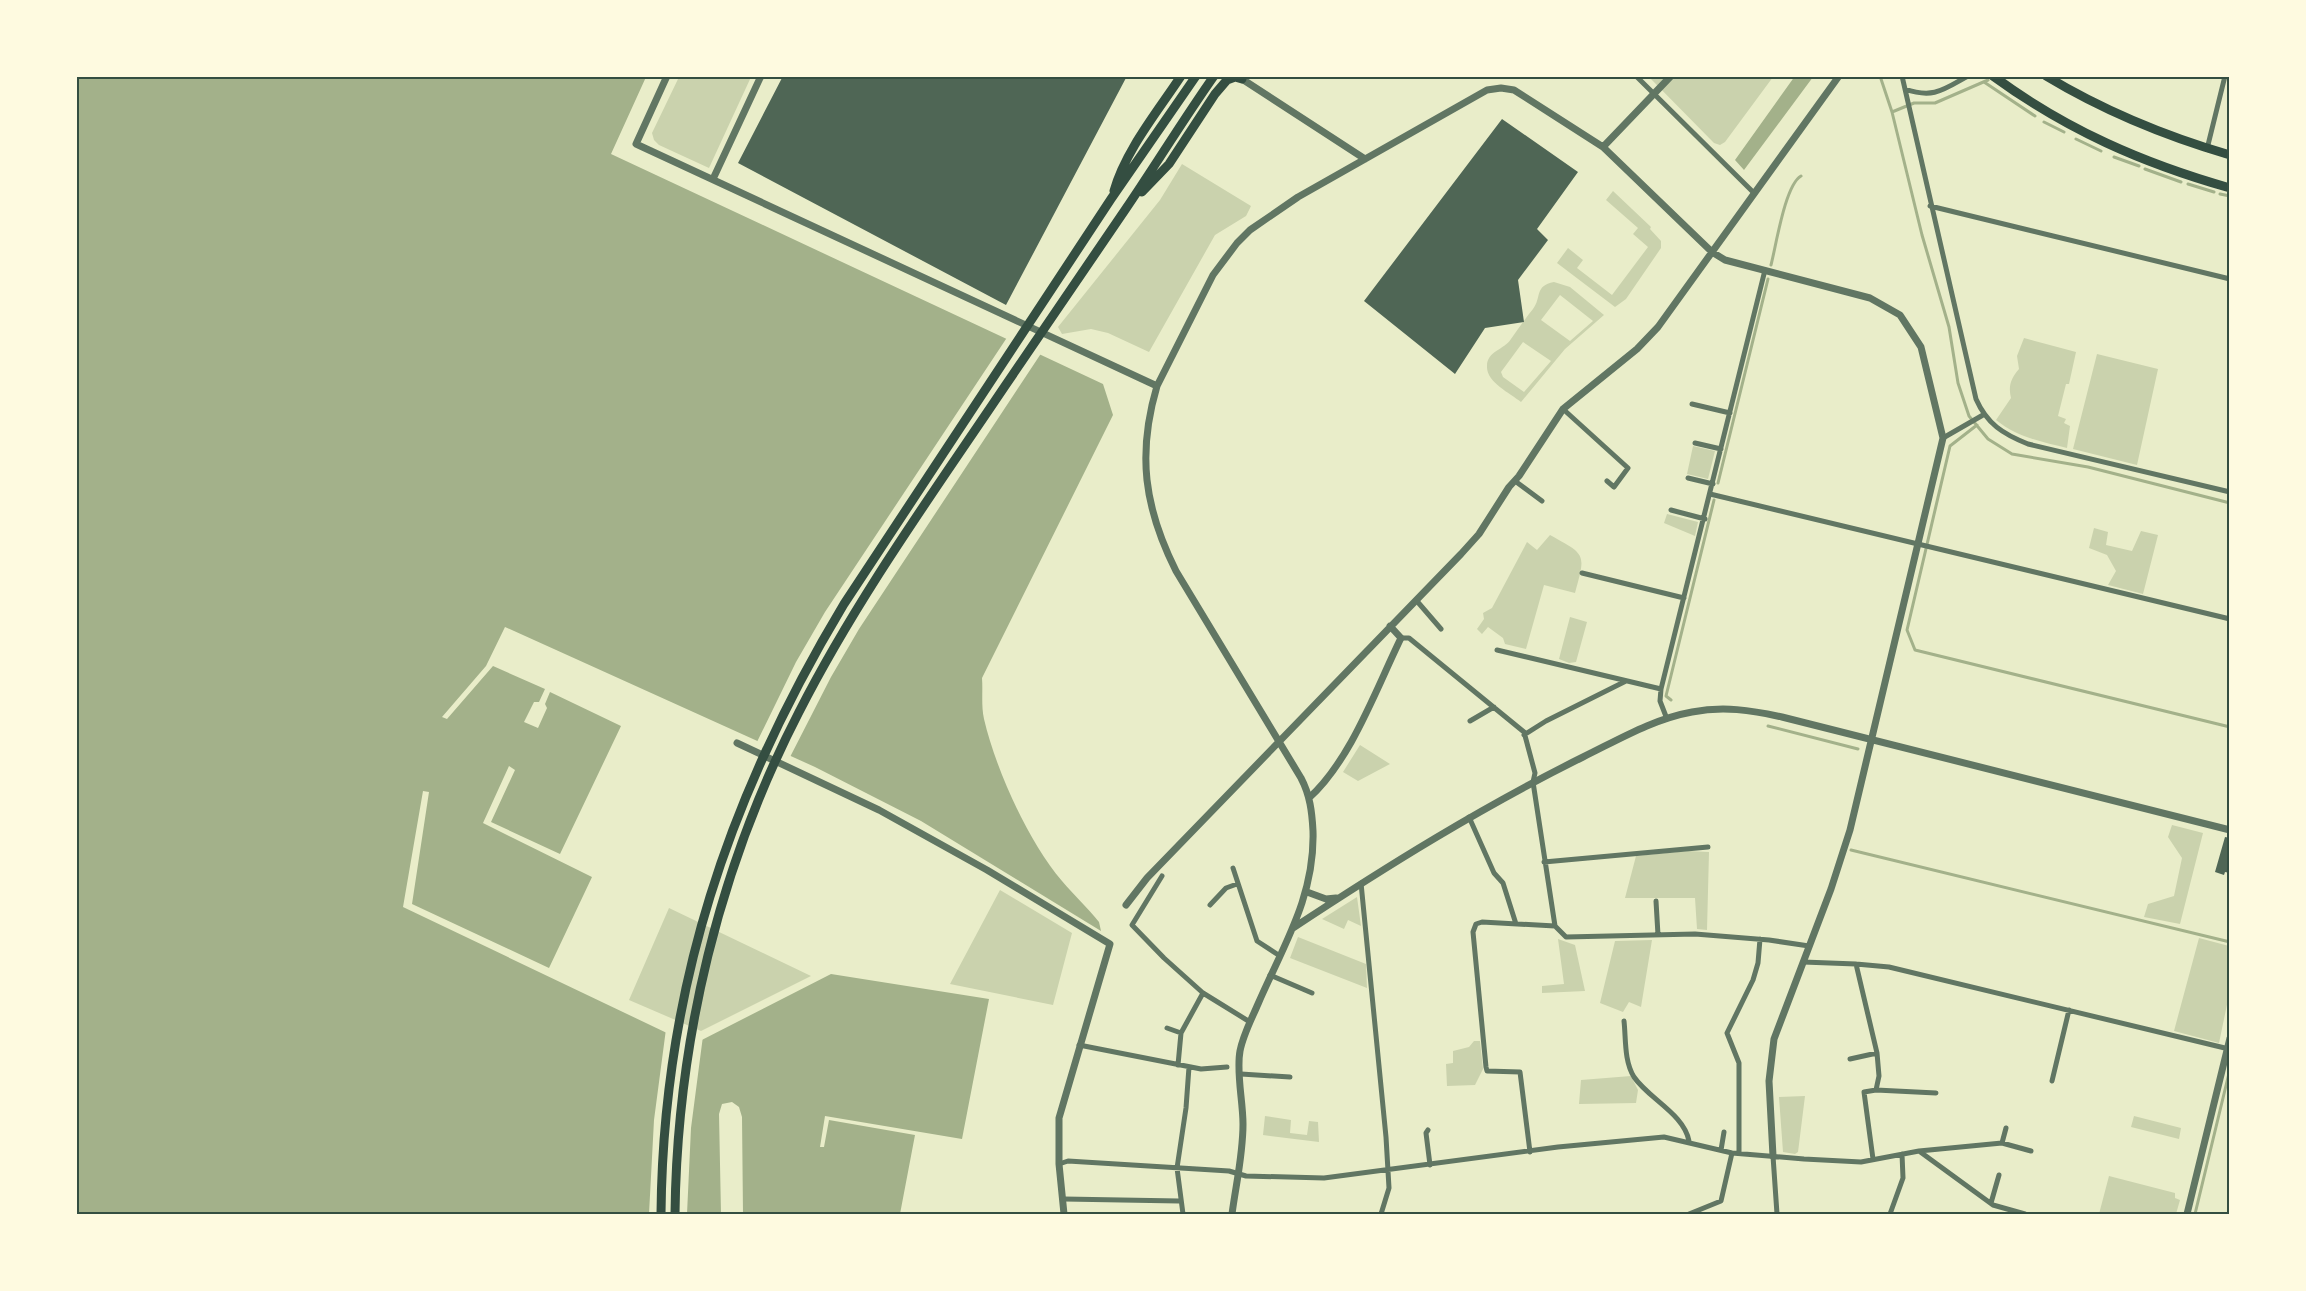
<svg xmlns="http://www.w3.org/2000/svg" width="2306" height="1291" viewBox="0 0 2306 1291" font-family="Manrope,sans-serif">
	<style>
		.green { fill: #cad2ad; fill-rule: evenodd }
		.water { fill: #a3b18a }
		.pier { fill: #e9edc9 }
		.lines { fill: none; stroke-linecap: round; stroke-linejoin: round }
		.stream { stroke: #a3b18a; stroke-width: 3 }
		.building { fill: #4f6655 }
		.minor { stroke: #617663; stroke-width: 5 }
		.tertiary { stroke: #617663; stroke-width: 7 }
		.trunk { stroke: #344e41; stroke-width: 9 }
		.neatline { fill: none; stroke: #344e41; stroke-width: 2 }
	</style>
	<rect width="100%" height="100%" fill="#e9edc9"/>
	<path class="green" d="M679,77H751L709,168L659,145L654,140L652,133Z
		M1649,77H1773L1725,142L1720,145L1714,143Z
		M1182,164L1251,206L1246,216L1215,235L1149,352L1108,333L1091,329L1062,334L1058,327L1160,200Z
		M1613,191L1651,227L1650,229L1661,241V248L1626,299L1615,307L1557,263L1568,248L1583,260L1577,268L1612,295L1648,247L1633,234L1638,228L1606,200Z
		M1554,282L1570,287L1604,315L1565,349L1521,402C1510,393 1486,382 1487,366C1487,351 1504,350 1511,339C1518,329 1525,319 1533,309C1542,297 1534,286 1554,282ZM1560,295L1593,321L1570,341L1541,320ZM1523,342L1551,361L1524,392L1503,377L1501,372Z
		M2024,338L2076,352L2069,384H2066L2058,416L2066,419L2064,423L2070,426L2067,448C2042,442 2017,437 1996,420L2011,398C2008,386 2011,378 2019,369L2017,356Z
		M2097,354L2158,369L2137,465L2073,449Z
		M1693,446L1715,451L1708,479L1687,474Z
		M1667,514L1698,522L1695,536L1664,523Z
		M2094,528L2108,532L2106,545L2132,551L2141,531L2158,535L2143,594L2108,585L2116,571L2107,555L2089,548Z
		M1550,535C1586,555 1586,553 1575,593L1544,585L1526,649L1505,644L1503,638L1488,627L1482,634L1477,629L1484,619L1483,613L1492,608L1527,542L1537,550Z
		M1570,617L1587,622L1576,662L1569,663L1559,659Z
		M1360,745L1390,764L1358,781L1343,772Z
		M2172,825L2203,833L2180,924L2144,917L2148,904L2174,896L2182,858L2168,837Z
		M1688,851L1709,852L1707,930L1697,929L1695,898H1625L1636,856Z
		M1000,890L1072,933L1053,1005L950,984Z
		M1357,897L1361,926L1348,920L1344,929L1322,919Z
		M669,908L811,976L701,1031L629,1000Z
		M1298,937L1366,964L1367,988L1290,958Z
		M2199,938L2229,946V995L2219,1043L2174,1031Z
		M1558,939L1575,945L1585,991L1542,993V986L1564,984Z
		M1652,940L1641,1007L1629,1002L1623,1012L1600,1003L1615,941Z
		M1474,1041H1480L1483,1069L1475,1085L1447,1086L1446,1064L1453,1063V1051L1469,1047Z
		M1631,1076L1638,1090L1636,1103L1579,1104L1581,1080Z
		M1805,1096L1798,1152L1795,1154L1783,1152L1779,1097Z
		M1265,1116L1291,1120L1290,1133L1307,1135L1309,1121L1318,1122L1319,1142L1263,1135Z
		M2134,1116L2181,1128L2179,1139L2131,1127Z
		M2109,1176L2175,1193V1198L2180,1200L2176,1214H2099Z"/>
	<path class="water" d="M1795,76L1813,77L1744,170L1735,160Z
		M76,77H646L611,154L1103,384L1113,415L982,678C983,691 981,706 984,719C996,770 1028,841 1062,881C1074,895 1087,907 1099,922L1101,931L921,821L815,767L505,627L486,666L442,717L447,719L493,666L545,689L539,702H534L524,722L538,728L547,708L545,704L550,692L621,726L560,854L491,822L515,770L509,766L483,823L592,877L549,968L412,904L429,792L423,791L403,907L692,1045L831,974L989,999L962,1139L825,1116L820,1147H824L829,1120L915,1135L900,1214H743L742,1117L739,1107L732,1102L722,1104L719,1114L721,1214H77Z"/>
	<path class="pier" d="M1008,336L1042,352L859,629L831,677L789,759L756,744L796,662L825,612Z
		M666,1029L692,1042L703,1036L691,1128L687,1214H649L654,1120Z"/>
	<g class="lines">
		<path class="stream" d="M1880,76L1892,112L1922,235L1949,327L1958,383L1969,416L1988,439L2012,454L2088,467L2230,503
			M1984,82L2035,116
			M1892,112L1914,103H1935L1988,80
			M2044,122L2064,132
			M2076,139L2101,151
			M2114,157L2139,166
			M2145,169L2181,182
			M2188,184L2214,192
			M2220,194L2230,196
			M1771,265C1776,246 1785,185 1801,176
			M1977,425L1950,446L1907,630L1915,650L2230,727
			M1718,483L1768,279
			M1671,700L1666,696L1714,500
			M1768,726L1858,749
			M1851,850L2230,942
			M2195,1214L2230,1069"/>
	</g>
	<path class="building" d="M783,76H1127L1006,305L738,163Z
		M1502,119L1578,172L1537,229L1548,240L1518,280L1524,322L1485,328L1455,374L1364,301Z
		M2225,837L2230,838V873L2225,872L2224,875L2215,872Z"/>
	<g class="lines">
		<path class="minor" d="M1636,76L1754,193
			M1902,76L1976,399C1987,424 2003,434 2028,444L2230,492
			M1905,89C1933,99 1943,90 1968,76
			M2207,149L2225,76
			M1930,206L2230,279
			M1692,404L1730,413
			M1563,409L1628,468L1614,487L1607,481
			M1943,438L1983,415
			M1695,443L1721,449
			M1688,478L1713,484
			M1515,481L1542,501
			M1710,494L2230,619
			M1671,510L1705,519
			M1582,573L1684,598
			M1416,600L1441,629
			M1401,638H1409L1524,732L1535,773L1533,782L1555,926L1566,937L1695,934L1769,940L1809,946
			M1497,650L1661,689
			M1667,719L1660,701L1661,689L1765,270
			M1470,721L1494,707
			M1524,735L1546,721L1626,681
			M1469,817L1494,873L1503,883L1516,924
			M1544,862L1708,847
			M1233,868L1257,941L1280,956
			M1162,876L1132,925L1164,958L1203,993L1250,1022
			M1361,883L1386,1137L1389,1188L1381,1214
			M1656,901L1658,935
			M1210,905L1226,888L1237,884
			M1803,962L1856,964L1889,967L2229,1049
			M1856,964L1877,1053L1879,1076L1876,1090L1864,1092L1873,1159
			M1270,975L1312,993
			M1624,1021C1626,1039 1624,1061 1634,1077C1649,1099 1684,1114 1689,1141
			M1167,1028L1181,1033
			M1079,1045L1201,1069L1227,1067
			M1850,1059L1877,1053
			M1178,1065L1181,1033L1203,993
			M1241,1074L1290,1077
			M2052,1081L2069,1010
			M1876,1090L1936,1093
			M1428,1130L1426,1133L1430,1165
			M2002,1143L2006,1128
			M1721,1150L1724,1132
			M1919,1151L2002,1143L2031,1151
			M1530,1152L1520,1072L1487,1071L1486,1067L1473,932L1476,924L1482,922L1555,926
			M1739,1153V1063L1727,1033L1753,980L1758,963L1760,939
			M1773,1156L1777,1214
			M1059,1164L1068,1161L1229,1171L1246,1176L1324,1178L1558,1147L1664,1137L1732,1153L1804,1159L1861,1162L1919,1151L1993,1205L2025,1214
			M1064,1199L1179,1201
			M1991,1203L1999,1175
			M1183,1214L1177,1168L1186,1108L1189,1067
			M1689,1214L1721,1201L1732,1153
			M1890,1214L1903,1178L1902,1154"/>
		<path class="tertiary" d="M667,76L636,144L1157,386
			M1242,79L1365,159
			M1603,147L1671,76
			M713,179L761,76
			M737,743L879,810L987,870L1110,944L1059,1118V1164L1064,1214
			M1309,798C1351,760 1376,689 1401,638L1390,626
			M1307,892L1326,899L1336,898
			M1126,905L1147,878L1461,554L1479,534L1509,487L1519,476L1563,409L1637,349L1658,327L1839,76
			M1293,928C1387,866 1482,807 1583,757C1618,740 1653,719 1692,712C1723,706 1751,710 1782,717L2230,830
			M1232,1214C1236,1184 1243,1155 1243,1124C1243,1101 1236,1072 1240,1051C1243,1035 1252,1018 1258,1004C1283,946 1315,897 1313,831C1312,812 1310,795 1301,778L1176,571C1144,507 1137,454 1157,386L1213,275L1237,243L1250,230L1298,197L1487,90L1501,88L1514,90L1603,147L1712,252L1725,260L1870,298L1900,315L1921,347L1943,438L1850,830L1831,889L1774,1039L1769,1081L1773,1156
			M2187,1214L2230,1038"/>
		<path class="trunk" d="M1993,76C2067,130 2142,163 2230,188
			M2046,76C2104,111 2165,136 2230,155
			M1114,191C1125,151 1158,111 1181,76
			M1142,192L1169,164L1215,94L1227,80L1235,77L1242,79V76
			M661,1214C663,989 729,795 844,604L1111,199L1196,76
			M675,1214C677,1041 719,867 799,712C857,598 933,493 1005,386C1045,328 1085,269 1125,210C1155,166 1183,120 1214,76"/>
	</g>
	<rect width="2306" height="1291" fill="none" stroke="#fefae0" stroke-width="156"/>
	<rect x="78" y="78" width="2150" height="1135" class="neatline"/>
</svg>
